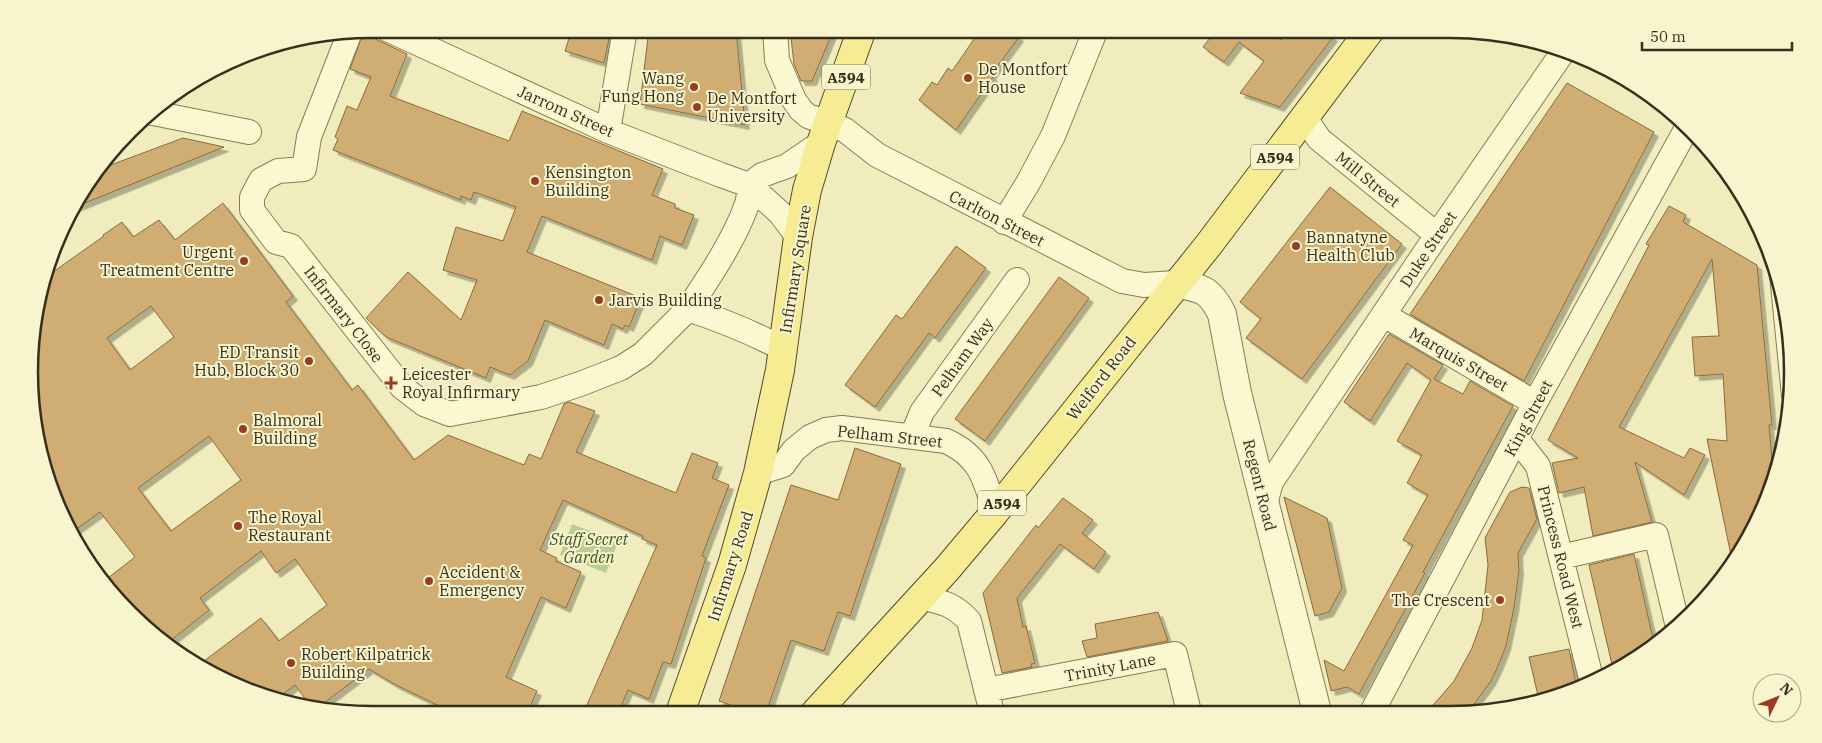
<svg xmlns="http://www.w3.org/2000/svg" width="1822" height="743" viewBox="0 0 1822 743" font-family="'IBM Plex Serif',serif">
	<style>
		.green { fill: #bace92 }
		.building { fill: #d0ad72; stroke: #896b3b; fill-rule: evenodd; filter: url(#shadow) }
		.lines { fill: none; stroke-linecap: round; stroke-linejoin: round }
		.pedestrian-casing { stroke: #887c56; stroke-width: 20 }
		.minor-casing { stroke: #887c56; stroke-width: 26 }
		.tertiary-casing { stroke: #887c56; stroke-width: 30 }
		.primary-casing { stroke: #56482b; stroke-width: 30 }
		.pedestrian { stroke: #faf7d1; stroke-width: 18 }
		.minor { stroke: #faf7d1; stroke-width: 24 }
		.tertiary { stroke: #faf7d1; stroke-width: 28 }
		.primary { stroke: #f5ec93; stroke-width: 28 }
		.poi-dot { fill: #9a3c23; stroke: #f7f4ce; stroke-width: 2 }
		.labels { text-anchor: middle; dominant-baseline: central; stroke-width: 4; stroke-linejoin: round; paint-order: stroke }
		.shield { fill: #f7f4ce; stroke: #716a51; stroke-width: 1 }
		.shield-label { font-size: 15px; font-weight: bold; fill: #372f1b }
		.poi-label { font-size: 16px; fill: #372f1b; stroke: #f7f4ce; text-anchor: start }
		.street-label { font-size: 16px; fill: #372f1b; stroke: #f7f4ce }
		.park-label { font-size: 16px; font-style: italic; fill: #3c5421; stroke: #f7f4ce }
		.rim { fill: none; stroke: #372f1b; stroke-width: 2.5 }
	</style>
	<defs>
		<filter id="shadow"><feDropShadow dx="4.5" dy="4.5" stdDeviation="0" flood-color="#0004"/></filter>
	</defs>
	<rect width="100%" height="100%" fill="#f0ecbe"/>
	<path class="green" d="M572,524L618,542L606,573L560,555Z"/>
	<path class="building" d="M572,29H611L604,63L565,51Z
		M649,29H736L745,125L640,104Z
		M790,29H834L812,81H801L794,64Z
		M981,29H1008L1019,37L991,75L993,77L956,130L919,100L932,82L937,85L948,68L952,71Z
		M1217,29H1266L1281,40L1289,29H1322L1333,37L1280,107L1240,93L1264,61L1239,42L1224,62L1203,47Z
		M363,33L407,54L390,96L509,141L522,111L663,169L652,195L675,204V208L694,215L682,245L660,236L652,260L542,216L527,252L641,298L629,327L625,325L623,329L612,324L604,345L545,320L528,361L510,375L490,367L486,378L386,337L366,318L408,272L461,320L477,280L443,270L456,227L503,241L516,207L474,192L471,200L461,196V200L333,150L338,139L335,137L347,106L357,110L371,77L350,69Z
		M1567,83L1654,132L1524,381L1410,314Z
		M183,138L224,147L70,209L75,200L100,169Z
		M1330,187L1402,244L1302,379L1246,338L1261,319L1240,302Z
		M223,203L293,296L286,302L352,390L358,385L414,460L448,435L524,465L529,454L541,459L564,404L569,402L595,411L576,452L676,493L692,453L718,463L712,478L729,485L702,556L706,558L671,664L663,662L649,699L628,690L618,714H583L657,545L642,539L643,536L563,500L540,550L557,558L556,561L581,572L566,608L541,597L506,677L537,691L527,714H456L396,685L369,669L320,706L309,704L295,685L277,699L262,696L200,664L261,618L279,641L327,605L295,559L276,573L261,551L200,598L209,610L165,645L104,581L135,557L100,512L71,533L55,502L35,439L32,326L43,279L104,236L103,235L122,222L133,237L159,220L175,240ZM151,306L174,337L130,370L107,338ZM209,436L241,480L171,531L138,488Z
		M1669,206L1686,215L1683,222L1757,265L1772,425H1769L1774,484L1733,565L1707,439L1727,441L1723,374L1695,376L1692,337L1719,336L1712,259L1619,427L1684,458L1690,448L1705,455L1684,495L1635,462L1652,522L1593,536L1584,487L1559,493L1552,463L1578,458L1548,440L1649,245L1646,244Z
		M956,246L986,268L935,338L929,333L875,407L845,385L896,315L902,319Z
		M1059,277L1089,298L985,441L955,419Z
		M1389,334L1443,365L1434,379L1463,394L1470,381L1513,406L1423,572L1425,573L1359,694L1347,687L1331,691L1324,660L1344,671L1413,545L1403,540L1428,495L1407,483L1422,455L1397,441L1431,380L1407,363L1370,421L1344,402Z
		M855,448L901,464L850,616L838,612L824,651L791,640L766,713H734L736,707L719,701L791,485L838,500Z
		M1522,487L1529,488L1537,519L1518,553L1519,571L1514,608L1506,646L1499,664L1491,681L1469,711H1428L1454,681L1472,648L1482,620L1488,565L1485,538L1510,492Z
		M1284,497L1327,518L1342,588L1329,612L1315,616Z
		M1063,498L1093,520L1082,533L1106,552L1094,569L1060,544L1017,598L1023,627L1026,626L1035,663L1031,664L1032,667L1002,673L983,593L1036,525L1038,528Z
		M1634,554L1654,643L1613,669L1589,565Z
		M1158,612L1168,641L1087,657L1082,641L1097,638L1095,624Z
		M1569,649L1577,689L1539,700L1529,657Z"/>
	<g class="lines">
		<defs>
			<path id="pedestrian" d="M1779,275L1791,396"/>
			<path id="minor" d="M387,29L608,131L721,175L749,185L780,213L798,237
				M775,29L777,60L794,100L801,110L808,116L845,130L877,155L1122,281L1144,285L1176,283
				M350,32L309,137L304,169L278,171L261,180L252,197V210L276,242L291,246L402,387L424,404L450,414L541,397L580,384L621,368L643,354L688,309C721,320 752,332 783,349
				M148,112L249,132
				M1305,118L1319,139L1437,235
				M608,131L625,29
				M749,185L762,175L787,166L821,143
				M1004,222L1028,183L1053,136L1096,29
				M688,309C708,279 735,239 747,204C749,198 749,191 749,185
				M1384,315L1535,403
				M912,436L922,412L1017,280
				M1517,439L1538,466L1592,682
				M758,473L783,465L794,450L810,437L826,430L842,428L946,441C980,456 985,479 995,512
				M1265,504L1271,482L1437,235L1565,49
				M1561,557L1656,535L1678,627
				M920,597C942,602 954,604 969,621L992,713
				M986,690L1175,654L1189,712
				M1372,712L1535,403L1688,126"/>
			<path id="tertiary" d="M1176,283C1202,289 1209,288 1222,314L1237,393L1317,712"/>
			<path id="primary" d="M680,713L732,565L758,473L780,370L798,237L807,190L821,143L862,29
				M815,713L947,569L995,512L1210,243L1371,29"/>
		</defs>
		<use href="#pedestrian" class="pedestrian-casing"/>
		<use href="#minor" class="minor-casing"/>
		<use href="#tertiary" class="tertiary-casing"/>
		<use href="#primary" class="primary-casing"/>
		<use href="#pedestrian" class="pedestrian"/>
		<use href="#minor" class="minor"/>
		<use href="#tertiary" class="tertiary"/>
		<use href="#primary" class="primary"/>
	</g>
	<g class="poi-dot">
		<circle cx="968" cy="78" r="5"/>
		<circle cx="694" cy="87" r="5"/>
		<circle cx="697" cy="107" r="5"/>
		<circle cx="535" cy="181" r="5"/>
		<circle cx="1296" cy="246" r="5"/>
		<circle cx="244" cy="261" r="5"/>
		<circle cx="599" cy="300" r="5"/>
		<circle cx="309" cy="361" r="5"/>
		<path d="M388.5 375.5h5v5h5v5h-5v5h-5v-5h-5v-5h5z"/>
		<circle cx="243" cy="429" r="5"/>
		<circle cx="238" cy="526" r="5"/>
		<circle cx="429" cy="581" r="5"/>
		<circle cx="1500" cy="600" r="5"/>
		<circle cx="291" cy="663" r="5"/>
	</g>
	<g class="labels">
		<g class="shield">
			<rect x="822" y="64.5" width="48" height="25" rx="4"/>
			<rect x="1251" y="144.5" width="48" height="25" rx="4"/>
			<rect x="978" y="490.5" width="48" height="25" rx="4"/>
		</g>
		<g class="shield-label">
			<text x="846" y="77">A594</text>
			<text x="1275" y="157">A594</text>
			<text x="1002" y="503">A594</text>
		</g>
		<g class="poi-label">
			<text x="978" y="69">De Montfort<tspan x="978" dy="18">House</tspan></text>
			<text x="684" y="78" text-anchor="end">Wang<tspan x="684" dy="18">Fung Hong</tspan></text>
			<text x="707" y="98">De Montfort<tspan x="707" dy="18">University</tspan></text>
			<text x="545" y="172">Kensington<tspan x="545" dy="18">Building</tspan></text>
			<text x="1306" y="237">Bannatyne<tspan x="1306" dy="18">Health Club</tspan></text>
			<text x="234" y="252" text-anchor="end">Urgent<tspan x="234" dy="18">Treatment Centre</tspan></text>
			<text x="609" y="300">Jarvis Building</text>
			<text x="299" y="352" text-anchor="end">ED Transit<tspan x="299" dy="18">Hub, Block 30</tspan></text>
			<text x="402" y="374">Leicester<tspan x="402" dy="18">Royal Infirmary</tspan></text>
			<text x="253" y="420">Balmoral<tspan x="253" dy="18">Building</tspan></text>
			<text x="248" y="517">The Royal<tspan x="248" dy="18">Restaurant</tspan></text>
			<text x="439" y="572">Accident &amp;<tspan x="439" dy="18">Emergency</tspan></text>
			<text x="1490" y="600" text-anchor="end">The Crescent</text>
			<text x="301" y="654">Robert Kilpatrick<tspan x="301" dy="18">Building</tspan></text>
		</g>
		<g class="street-label">
			<text transform="translate(566 111) rotate(24)">Jarrom Street</text>
			<text transform="translate(1368 179) rotate(39)">Mill Street</text>
			<text transform="translate(997 218) rotate(27)">Carlton Street</text>
			<text transform="translate(1428 249) rotate(-56)">Duke Street</text>
			<text transform="translate(795 269) rotate(-81)">Infirmary Square</text>
			<text transform="translate(344 314) rotate(52)">Infirmary Close</text>
			<text transform="translate(962 357) rotate(-54)">Pelham Way</text>
			<text transform="translate(1459 359) rotate(30)">Marquis Street</text>
			<text transform="translate(1101 378) rotate(-52)">Welford Road</text>
			<text transform="translate(1528 418) rotate(-62)">King Street</text>
			<text transform="translate(890 436) rotate(6)">Pelham Street</text>
			<text transform="translate(1260 485) rotate(76)">Regent Road</text>
			<text transform="translate(1561 557) rotate(76)">Princess Road West</text>
			<text transform="translate(730 566) rotate(-72)">Infirmary Road</text>
			<text transform="translate(1110 667) rotate(-11)">Trinity Lane</text>
		</g>
		<g class="park-label">
			<text x="589" y="539">Staff Secret<tspan x="589" dy="18">Garden</tspan></text>
		</g>
	</g>
	<path d="M0 0H1822V743H0ZM372 38H1450A334 334 0 0 1 1784 372V372A334 334 0 0 1 1450 706H372A334 334 0 0 1 38 372V372A334 334 0 0 1 372 38Z" fill="#f7f4ce" fill-rule="evenodd"/>
	<path class="rim" d="M372 38H1450A334 334 0 0 1 1784 372V372A334 334 0 0 1 1450 706H372A334 334 0 0 1 38 372V372A334 334 0 0 1 372 38Z"/>
	<g transform="translate(1777 698) rotate(47)"><circle r="24" fill="#f7f4ce" stroke="#aaa586"/>
	<path d="M0-4L9 19L0 12L-9 19Z" fill="#9a3c23"/>
	<text y="-8" font-size="14" font-weight="bold" text-anchor="middle" fill="#372f1b">N</text>
	</g>
	<path d="M1642 42v8h150v-8" fill="none" stroke="#372f1b" stroke-width="2.5"/>
	<text x="1650" y="42" font-size="15" fill="#372f1b" stroke="#f7f4ce" stroke-width="4" paint-order="stroke">50 m</text>
</svg>
